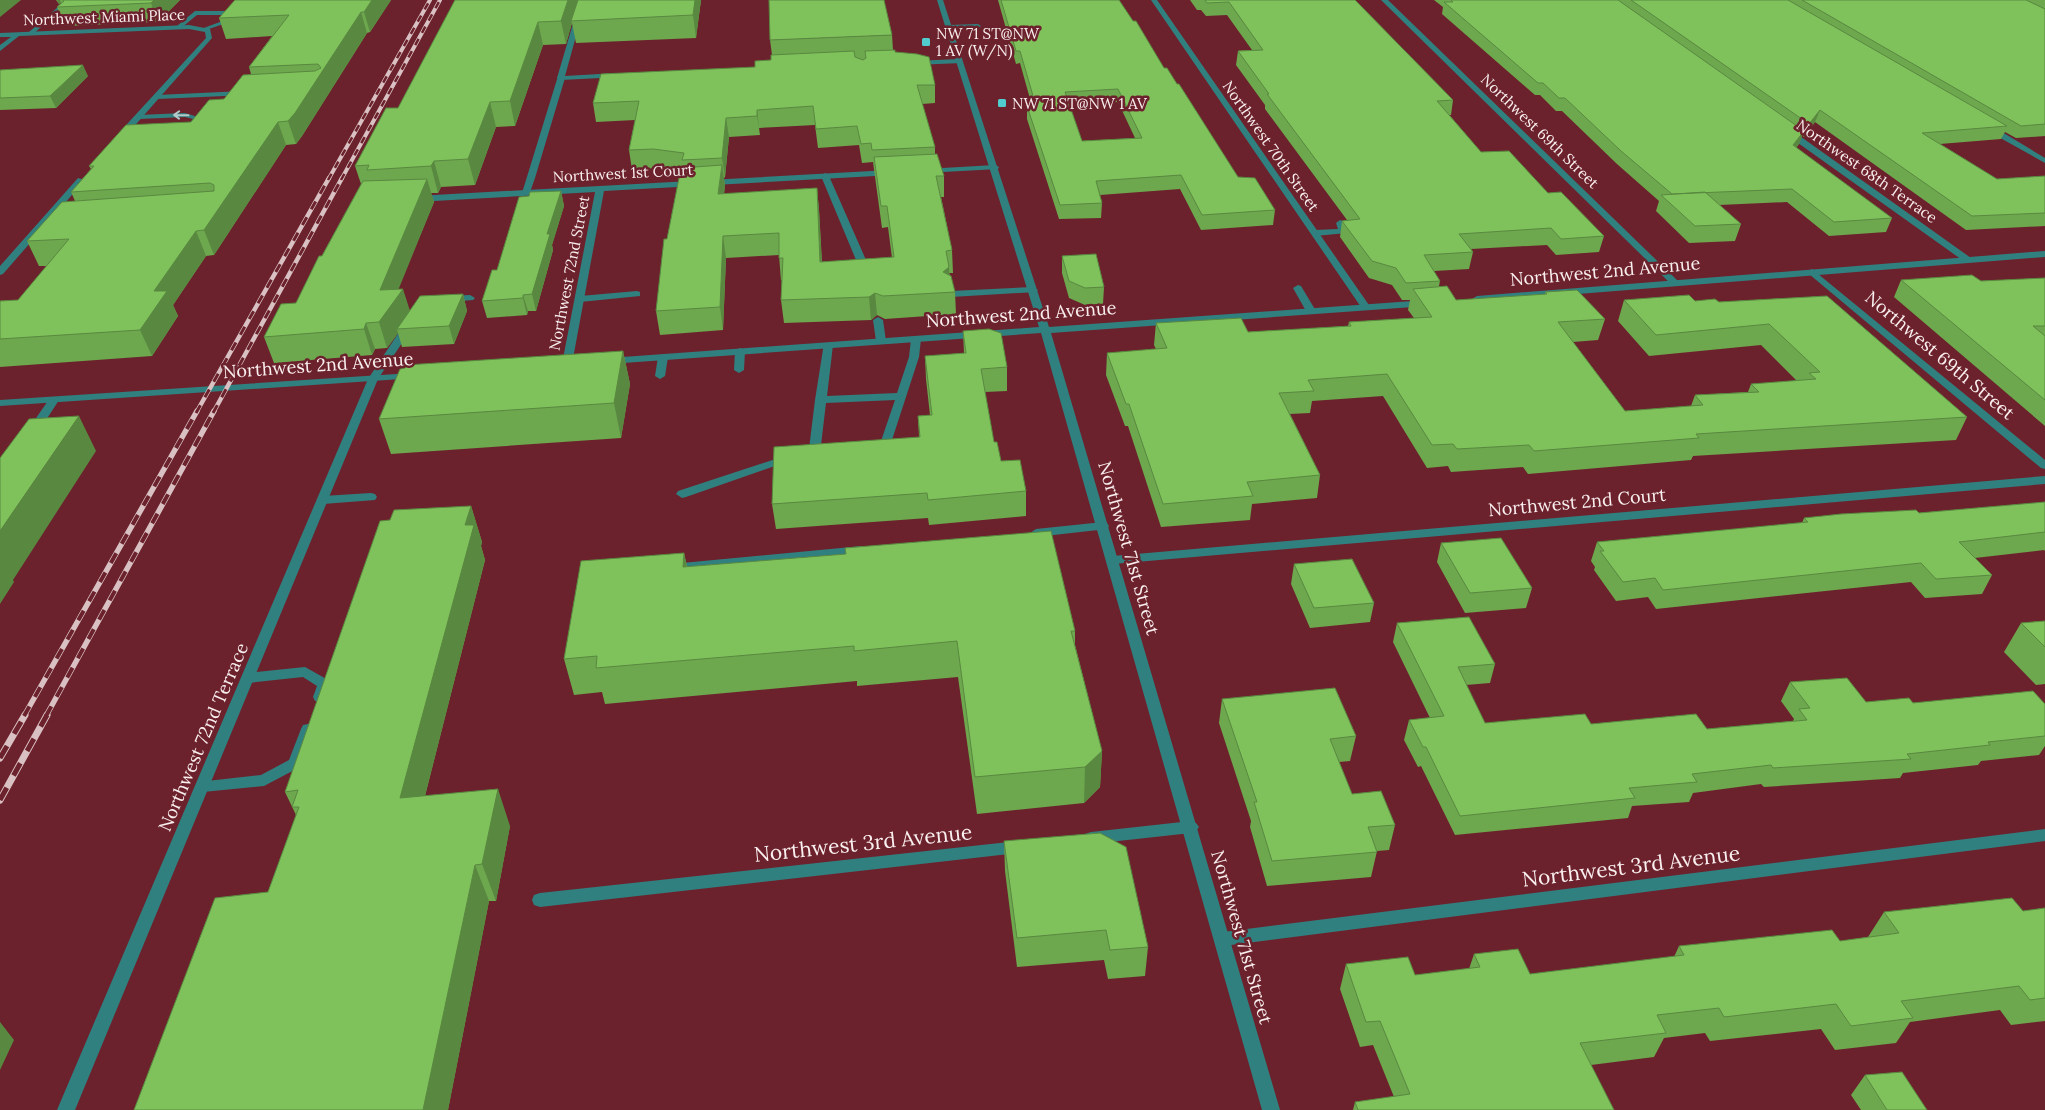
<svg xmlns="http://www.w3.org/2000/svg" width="2045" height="1110" viewBox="0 0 2045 1110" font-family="Lora,serif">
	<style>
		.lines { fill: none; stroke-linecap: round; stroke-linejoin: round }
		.service { fill: #308080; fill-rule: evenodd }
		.minor { fill: #308080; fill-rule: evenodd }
		.tertiary { fill: #308080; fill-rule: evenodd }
		.rail-far3-casing { stroke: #d9c0c2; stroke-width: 4 }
		.rail-far2-casing { stroke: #d9c0c2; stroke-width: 4.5 }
		.rail-far1-casing { stroke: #d9c0c2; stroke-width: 5.5 }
		.rail-casing { stroke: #d9c0c2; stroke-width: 7 }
		.rail-far3 { stroke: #6c222c; stroke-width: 2.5; stroke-dasharray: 7; stroke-linecap: butt }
		.rail-far2 { stroke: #6c222c; stroke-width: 3; stroke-dasharray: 9; stroke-linecap: butt }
		.rail-far1 { stroke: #6c222c; stroke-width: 4; stroke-dasharray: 11; stroke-linecap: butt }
		.rail { stroke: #6c222c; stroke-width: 5; stroke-dasharray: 14; stroke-linecap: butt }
		.wall { fill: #6da74e; fill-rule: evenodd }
		.shaded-wall { fill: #598840 }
		.building { fill: #7fc25b; stroke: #598840; fill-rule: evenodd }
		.oneway { stroke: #b3c8c8 }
		.poi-dot { fill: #52cdce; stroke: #6c222c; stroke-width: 2 }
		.labels { text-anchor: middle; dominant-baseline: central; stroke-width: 5; stroke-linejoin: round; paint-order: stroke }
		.far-street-label { font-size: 15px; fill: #f9efef; stroke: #6c222c }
		.far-poi-label { font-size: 15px; fill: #f9efef; stroke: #6c222c; text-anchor: start }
		.street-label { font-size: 18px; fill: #f9efef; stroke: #6c222c }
		.near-street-label { font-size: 21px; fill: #f9efef; stroke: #6c222c }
	</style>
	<rect width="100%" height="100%" fill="#6c222c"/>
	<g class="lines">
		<path class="service" d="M65,1L70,2L33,34H29V32Z
			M195,11H239L242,13L239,15H197L181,28H177V26Z
			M236,16L239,18L238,19L206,30L201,29Z
			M949,25L978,24L981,26L978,28H947V26Z
			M558,76L565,78L535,178L529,195H523L522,193Z
			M244,91H247V95L157,99L153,97L157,95Z
			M185,113L201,118L199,125L188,131L184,129L193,119L185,117L139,119L135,117L139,115Z
			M825,173L829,176L866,260L864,262H858L856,260L821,176Z
			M1340,220L1343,221L1348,231L1347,233L1315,236L1311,233L1315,230L1338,229L1336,223Z
			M1298,285L1301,286L1316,311L1314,313L1311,314L1306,311L1293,288Z
			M1033,287L1038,290L1036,292L951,297L946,294L951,291Z
			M637,291L640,292V296L580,302L575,299L580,296Z
			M470,295L475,298L473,300L449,302L444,299L449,296Z
			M878,317L883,320L886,341L881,344L876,341L873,320Z
			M409,322L414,325L378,379L373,382L369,381L368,379L405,323Z
			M916,336L921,339L919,357L890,446L875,447L869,444L871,442L881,441L895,400L826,403L821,445L831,446L833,448L827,451H811L809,449L815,400L824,343H832L833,345L827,396L897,393L909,357L911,339Z
			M740,348L745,351L744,370L739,373L734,370L735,351Z
			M663,354L668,357L665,376L660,379L655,376L658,357Z
			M788,455L792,456L794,458L792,460L686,497L682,498L676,494L678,491Z
			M371,493L375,494L377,497L375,500L323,504L317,500L323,496Z
			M305,667L330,681L332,684L325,701H315L313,697L317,686L303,677L248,683L243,681L241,678L243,675L248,673Z
			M308,724L313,725L315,729L300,767L264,786L203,792L198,790L195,786L198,782L261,775L289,760L301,729L303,725Z"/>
		<path class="minor" d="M580,0H586L565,76L617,73H620V77L561,80L557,78Z
			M1151,0H1157L1371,308L1369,310H1363Z
			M1381,0H1388L1678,281V285H1672Z
			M189,25L210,29L212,38L123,139H117V135L206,38L205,32L189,29L19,36L0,51V45L11,37H0V33Z
			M959,59H962V63L914,65L910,63L914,61Z
			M1986,126H1992L2045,158V163L1986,130Z
			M1784,129H1790L1971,258V262H1965L1784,133Z
			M995,165L999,167L998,169L925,173L921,171L925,169Z
			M890,170L893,171V175L604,191L572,364L567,367L562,364L595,192L416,202L412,199L416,196Z
			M78,178L85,180L3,274L0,275V266Z
			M1812,269L2045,460V469L2041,468L1809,274L1807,272Z
			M373,376L378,379L75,1110H57L368,379Z
			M54,397L59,400L39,431L37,433H29L27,431L50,398Z
			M2045,476V484L1113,564L1107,560L1113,556Z
			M1103,522L1107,523L1109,526L1107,529L1036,537L1030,533L1036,529Z
			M862,546L868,550L866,553L682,571L676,567L682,563Z
			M1191,821L1196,823L1199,827L1196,831L1191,833L1091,844L1085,842L1083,838L1085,834L1091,832Z
			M2045,829V841L1223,946L1217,944L1215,939L1217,934L1223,932Z
			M1019,841L1025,843L1027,847L1025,851L1019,853L540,907L534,905L532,900L534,895L540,893Z"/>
		<path class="tertiary" d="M937,0H943L1049,327L1427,300L1432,303L1427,306L1051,333L1280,1110H1262L1041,333L609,364L604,361L609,358L1039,327Z
			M2045,251V257L1477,302L1472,299L1477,296Z
			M412,373L417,376L416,378L0,406V400Z"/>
		<defs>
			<path id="rail-far3" d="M328,180L430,0
				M341,180L440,0"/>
			<path id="rail-far2" d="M196,413L329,178
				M213,413L342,178"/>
			<path id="rail-far1" d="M24,716L197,411
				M46,716L214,411"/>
			<path id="rail" d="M0,758L25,715
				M0,800L47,715"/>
		</defs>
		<use href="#rail-far3" class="rail-far3-casing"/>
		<use href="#rail-far2" class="rail-far2-casing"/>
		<use href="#rail-far1" class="rail-far1-casing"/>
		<use href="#rail" class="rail-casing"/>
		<use href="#rail-far3" class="rail-far3"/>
		<use href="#rail-far2" class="rail-far2"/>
		<use href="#rail-far1" class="rail-far1"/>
		<use href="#rail" class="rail"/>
	</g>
	<path class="wall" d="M56,0H180L158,22L65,26L57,7L61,4V3L59,4Z
		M235,0H391L370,32L367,33L302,136L296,144L286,145L214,255L206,256L173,305L178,316L152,356L0,367V301L18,300L47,266H39L27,241L75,201L71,192L91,169L89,166L191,122L224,99L251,74L249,67L272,36L226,39L219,18Z
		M455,0H701L696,38L576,43L572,23L566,44L543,45L515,126L496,127L475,185L441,187L438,193H431L434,202L398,289L410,311L463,294L467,311L454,344L402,347L398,333L387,348L375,349L372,355L274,363L264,337L296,303L361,184L355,166L398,108Z
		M998,0H1119L1164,68L1177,84L1238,177L1275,210L1273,225L1201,230L1180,189L1100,195L1102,203L1101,218L1059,219L1027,119V106H1032L1020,63L1016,64ZM1118,102L1135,138L1082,141L1069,105Z
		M1190,0H1355L1453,100L1451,115H1449L1481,152L1548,193L1604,236L1599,252L1556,255L1547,245L1471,249L1473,252L1469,269L1434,271L1440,281L1439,286L1456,300L1545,294V292L1605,319L1598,340L1573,342L1625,411L1691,406L1695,395L1748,392L1751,384L1797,381L1761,345L1649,356L1618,321L1624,300L1695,301L1719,302L1827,296L1967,417L1956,440L1693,456L1691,460L1528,474L1523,467L1451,472L1448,466L1427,468L1383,396L1312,401L1310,413L1290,414L1320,475L1317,498L1252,504L1250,520L1161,527L1128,426H1125L1106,375L1107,353L1156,349L1154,345L1156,323L1248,332L1348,326L1349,322L1414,318L1408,310L1410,300H1402L1392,285L1369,278L1340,237L1342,221L1347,220L1265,109V105L1236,65L1238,51L1252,50L1227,15L1206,16L1201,10H1197Z
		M1434,0H2045V136L2016,138L2005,132L2001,139L1940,144L1997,179L2045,176V226L1966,230L1815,122L1804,137L1802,135L1799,144L1796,148L1892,218L1886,232L1829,236L1787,202L1719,205L1741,224L1735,241L1689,243L1656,211L1659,201L1617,164L1562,111H1556L1540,95H1535L1442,14L1443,7Z
		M892,35L893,50L895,52L935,85V103L922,104L935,147V154L944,176V197H941L952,250L953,273H949L950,275L955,292L956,314L885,319L877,315L871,320L784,323L781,300L782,280L781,281L779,255L726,258L723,330L660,335L656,311L667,239L680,172L657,168L632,170L629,150L635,120L596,122L593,103L755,67L771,60L772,55L770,40ZM815,125L818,148L859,145L862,163L873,162L882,228L888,227L892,258L822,262L819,210L817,188L724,194L725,186L724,178L725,177L729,137L760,135L759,128Z
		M0,70L88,76L56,108L0,110Z
		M561,191L564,206L552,245L553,250L536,311H528L527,315L487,318L482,301L497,270L529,196Z
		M1062,256L1104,287L1103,304L1085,305L1069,298L1062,273Z
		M2045,278V426L1894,297L1901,280L1981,281Z
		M963,331L1007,367V391L985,392L994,442L1001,461L1026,491V516L929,525L928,518L776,529L772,504L919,437L918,416L930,415L926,379L925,356L964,353Z
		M623,351L630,384L621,438L391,454L379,419Z
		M2045,502V551L2044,550L1975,558L1992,575L1982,594L1925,598L1911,582L1656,609L1648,597L1616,601L1594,570L1595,567L1591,561L1597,542L1802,523L1804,518L1919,513Z
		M471,506L482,542L481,546L485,560L425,796L510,826L496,901H489L448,1110H134L268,892L296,815L285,792L390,520Z
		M1441,543L1532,588L1526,608L1465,613L1437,562Z
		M684,553L687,566L1075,631V645L1102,751L1100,787L1084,803L977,814L958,677L857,686V681L605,704L602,692L574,695L564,659Z
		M1294,564L1374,603L1370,622L1310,628L1291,584Z
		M2045,621V684L2036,685L2004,652L2021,623Z
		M1397,623L1495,664L1490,683L1466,685L1485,723L1591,724L1707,729L1793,721L1794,719L1781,701L1790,682L1866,702L2045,704V746L2039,755L1981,761L1978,765L1903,773L1900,778L1764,787L1761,784L1693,793L1689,802L1632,806L1628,818L1455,835L1421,766L1418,767L1404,740L1409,720L1430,718L1393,642Z
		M1222,699L1356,736L1350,761L1339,762L1352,794L1395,825L1389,850L1377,851L1371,877L1267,886L1250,827L1251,821L1219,723Z
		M1004,841L1148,947L1145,976L1108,979L1104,960L1017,967L1005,871Z
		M2045,908V1021L2011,1025L2000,1010L1910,1022L1896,1043L1835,1050L1821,1029L1710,1041L1705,1033L1664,1038L1654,1057L1591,1065L1614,1110H1353L1355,1102L1394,1097L1373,1045L1360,1047L1340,989L1346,964L1415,975L1469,969L1474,954L1530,974L1674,957L1679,946L1840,941L1868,937L1884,912L2023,911Z
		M1865,1075L1927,1110H1861L1851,1095Z"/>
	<path class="shaded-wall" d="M0,0H21L0,17Z
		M57,0H60L61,3L59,4Z
		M154,0H180L158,22L151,3Z
		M372,0H391L370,32L364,12Z
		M568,0H578L571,21L572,23L566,44L561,21Z
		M695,0H701L696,38L693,15Z
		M361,12L367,33L302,136L296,144L288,121Z
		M538,22L543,45L515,126L510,101Z
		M83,65L88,76L56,108L50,96Z
		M490,102L496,127L475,185L468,159Z
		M757,110L759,128L760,135L757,116Z
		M1820,110L1815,122L1804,137L1809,124Z
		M726,118L729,137L725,177L722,158Z
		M278,122L286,145L214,255L204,230Z
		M1804,131L1799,144L1788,159L1793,145Z
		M434,161L441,187L438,193L431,166Z
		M722,165L725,186L721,216L718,194Z
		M427,179L434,202L393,303L403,289L411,314L397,329L398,333L387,348L379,322L380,290Z
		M817,188L819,210L823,285L820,262Z
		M561,191L564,206L552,245L553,250L536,311L532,294L547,234Z
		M196,231L206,256L173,305L178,316L152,356L140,330L154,291Z
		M723,236L726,258L723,330L720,307Z
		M949,267L950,289L943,272Z
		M875,293L877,315L871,320L869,297Z
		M463,294L467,311L454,344L449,326Z
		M523,295L528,311L527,315L523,298Z
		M366,323L375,349L372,355L364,329Z
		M623,351L630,384L621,438L614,403Z
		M79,416L96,451L13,580L14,582L0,604V531Z
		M471,506L482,542L481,546L485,560L415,835L400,798L465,525Z
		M684,553L691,588L683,567Z
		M1102,751L1100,787L1084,803L1085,767Z
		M498,789L510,826L496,901L482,864Z
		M475,865L489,901L448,1110H423Z
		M0,1022L14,1040L0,1070Z"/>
	<path class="building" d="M63,0H154L151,3L57,7L64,1Z
		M235,0H372L364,12H361L295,113L288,121L278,122L204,230L196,231L154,291H167L140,330L0,339V301L18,300L69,239L27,241L62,202L214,191V185L210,183L71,192L94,166H89L126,125L191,122L209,100L224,99L243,75L315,71L321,68L318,64L249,67L289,15L219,18Z
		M455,0H568L561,21L538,22L510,101L490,102L468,159L434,161L431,166L367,170L369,165L355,166L386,108H398Z
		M578,0H695L693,15L571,21Z
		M769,0H884L892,35L770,40Z
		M1001,0H1119L1133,21H1136L1164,68H1167L1177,84H1179L1238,177L1255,178L1275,210L1202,215L1181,175L1096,181L1102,203L1060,205L1027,106H1036L1020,51H1016ZM1118,89L1142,138L1082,141L1065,92Z
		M1205,0H1355L1453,100L1437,101L1481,152L1509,151L1548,193L1561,192L1604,236L1561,239L1551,228L1459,234L1473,252L1424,255L1440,281L1406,283L1396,268L1372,261L1342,221L1360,219L1267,94H1269L1238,51L1263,50L1229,2L1207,3Z
		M1451,0H1618L1804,131L1793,145L1892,218L1834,222L1792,189L1672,194L1621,151L1565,98H1559L1543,83H1538L1444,2H1453Z
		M1631,0H1788L2007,126L1922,133L1997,179L2045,176V213L1972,216L1820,110L1809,124Z
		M1802,0H2026L2045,9V124L2021,126Z
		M895,50V52L917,54L929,57L935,85H917L935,147L872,150L871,143L861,144L857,126L816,129L813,106L757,110V116L726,118L722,158L682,160L684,153L653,149L629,150L639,101L593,103L601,74L755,67V61L771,60V55L854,51L855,57L863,60L866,58L865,51Z
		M83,65L50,96L0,98V70Z
		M937,154L944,176H936L952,250L946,251L949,267L943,272L951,276L955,292L883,296L875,293L869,297L781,300L783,258H779V233L723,236L720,307L656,311L664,239H667L681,168L722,165L718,194L817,188L820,262L894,257L887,206H881L874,157Z
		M427,179L380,290L403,289L379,322L366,323L364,329L264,337L281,304L296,303L319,256H322L363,181Z
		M561,191L547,234H550L532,294L523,295V298L482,301L492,270H497L519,197L529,196L530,192Z
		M1705,192L1741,224L1695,226L1661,195Z
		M1096,254L1104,287L1085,288L1069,281L1062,256Z
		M1972,275L1981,281L2045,278V326H2033L2045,336V400L1901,280Z
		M1447,286L1456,300L1547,294L1545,292L1577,290L1605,319L1558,322L1625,411L1703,405L1695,395L1759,392L1751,384L1816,379L1809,373L1820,372L1769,324L1656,335L1624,300L1689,295L1695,301L1715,299L1719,302L1827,296L1967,417L1696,434L1699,438L1534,451L1529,445L1457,449L1453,444L1432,445L1387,374L1308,380L1314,391L1279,393L1320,475L1247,482L1253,496L1163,504L1129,404H1126L1107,353L1167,348L1156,323L1241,318L1248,332L1351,326L1349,322L1432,317L1413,289Z
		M463,294L449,326L397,329L420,296Z
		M989,329L1001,333L1007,367L981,369L994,442H997L1001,461L1020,460L1026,491L928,500L927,493L772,504L774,447L920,437L918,416L932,415L925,356L966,353L963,331Z
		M623,351L614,403L379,419L400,369L405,368L406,365Z
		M79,416L0,531V458L29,419Z
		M2045,502V532L1959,542L1992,575L1936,579L1921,563L1663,590L1655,578L1623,582L1600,551H1604L1597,542L1808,522L1804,518L1841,514L1916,510L1919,513Z
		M471,506L465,525H474L400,798L498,789L482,864L475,865L423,1110H134L215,898L268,892L299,807H292L298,790L285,792L380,521L390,520L394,510Z
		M1051,531L1075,631H1071L1102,751L1085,767L975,777L957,641L854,651V646L596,668L597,656L564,659L581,561L684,553L683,567L846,554L845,548Z
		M1501,538L1532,588L1470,593L1441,543Z
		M1352,559L1374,603L1314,608L1294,564Z
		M1469,617L1495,664L1458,667L1485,723L1585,714L1591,724L1696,714L1707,729L1807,720L1799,709L1810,708L1790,682L1847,678L1866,702L1909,698L1913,703L2033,691L2045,704V736L1988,742L1990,745L1907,754L1911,759L1773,768L1771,765L1692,774L1697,782L1629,788L1635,798L1460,816L1426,747H1423L1409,720L1444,716L1397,623Z
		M2045,621V647L2021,623Z
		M1335,688L1356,736L1330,739L1352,794L1381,791L1395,825L1368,827L1377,852L1272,861L1254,802H1257L1222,699Z
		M1100,833L1126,847L1148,947L1110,950L1106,930L1017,938L1004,841Z
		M2012,898L2023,911L2045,908V998L2030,1000L2019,986L1901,1001L1913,1018L1851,1026L1836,1004L1724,1017L1719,1008L1657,1015L1666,1033L1580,1043L1614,1110H1358L1355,1102L1410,1094L1380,1021L1366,1022L1346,964L1408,957L1415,975L1480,967L1474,954L1518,949L1530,974L1684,955L1679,946L1832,930L1840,941L1899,933L1884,912Z
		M1902,1072L1927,1110H1887L1865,1075Z"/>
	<defs><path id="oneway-shaft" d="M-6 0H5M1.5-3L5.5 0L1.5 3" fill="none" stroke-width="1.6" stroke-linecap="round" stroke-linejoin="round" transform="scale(1.25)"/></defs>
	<use class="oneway" href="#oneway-shaft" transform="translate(181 115) rotate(-179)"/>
	<g class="poi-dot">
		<rect x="921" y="37" width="10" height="10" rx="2.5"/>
		<rect x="997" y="98" width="10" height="10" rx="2.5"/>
	</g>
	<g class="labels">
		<g class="far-street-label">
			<text transform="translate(104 17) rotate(-2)">Northwest Miami Place</text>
			<text transform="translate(1540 131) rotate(44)">Northwest 69th Street</text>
			<text transform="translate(1271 146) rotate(55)">Northwest 70th Street</text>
			<text transform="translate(1867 171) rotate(35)">Northwest 68th Terrace</text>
			<text transform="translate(623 173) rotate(-3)">Northwest 1st Court</text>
			<text transform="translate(569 273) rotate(-79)">Northwest 72nd Street</text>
		</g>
		<g class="far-poi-label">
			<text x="936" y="33">NW 71 ST@NW<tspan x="936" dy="17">1 AV (W/N)</tspan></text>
			<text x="1012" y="103">NW 71 ST@NW 1 AV</text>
		</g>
		<g class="street-label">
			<text transform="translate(1605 271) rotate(-5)">Northwest 2nd Avenue</text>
			<text transform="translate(1021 314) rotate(-4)">Northwest 2nd Avenue</text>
			<text transform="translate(1940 355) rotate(40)">Northwest 69th Street</text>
			<text transform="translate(318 365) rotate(-4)">Northwest 2nd Avenue</text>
			<text transform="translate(1577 502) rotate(-5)">Northwest 2nd Court</text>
			<text transform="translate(1129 548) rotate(74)">Northwest 71st Street</text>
			<text transform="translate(203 737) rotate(-67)">Northwest 72nd Terrace</text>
			<text transform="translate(1242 937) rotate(74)">Northwest 71st Street</text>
		</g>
		<g class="near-street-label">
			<text transform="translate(863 843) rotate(-6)">Northwest 3rd Avenue</text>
			<text transform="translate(1631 866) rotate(-7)">Northwest 3rd Avenue</text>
		</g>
	</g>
</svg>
